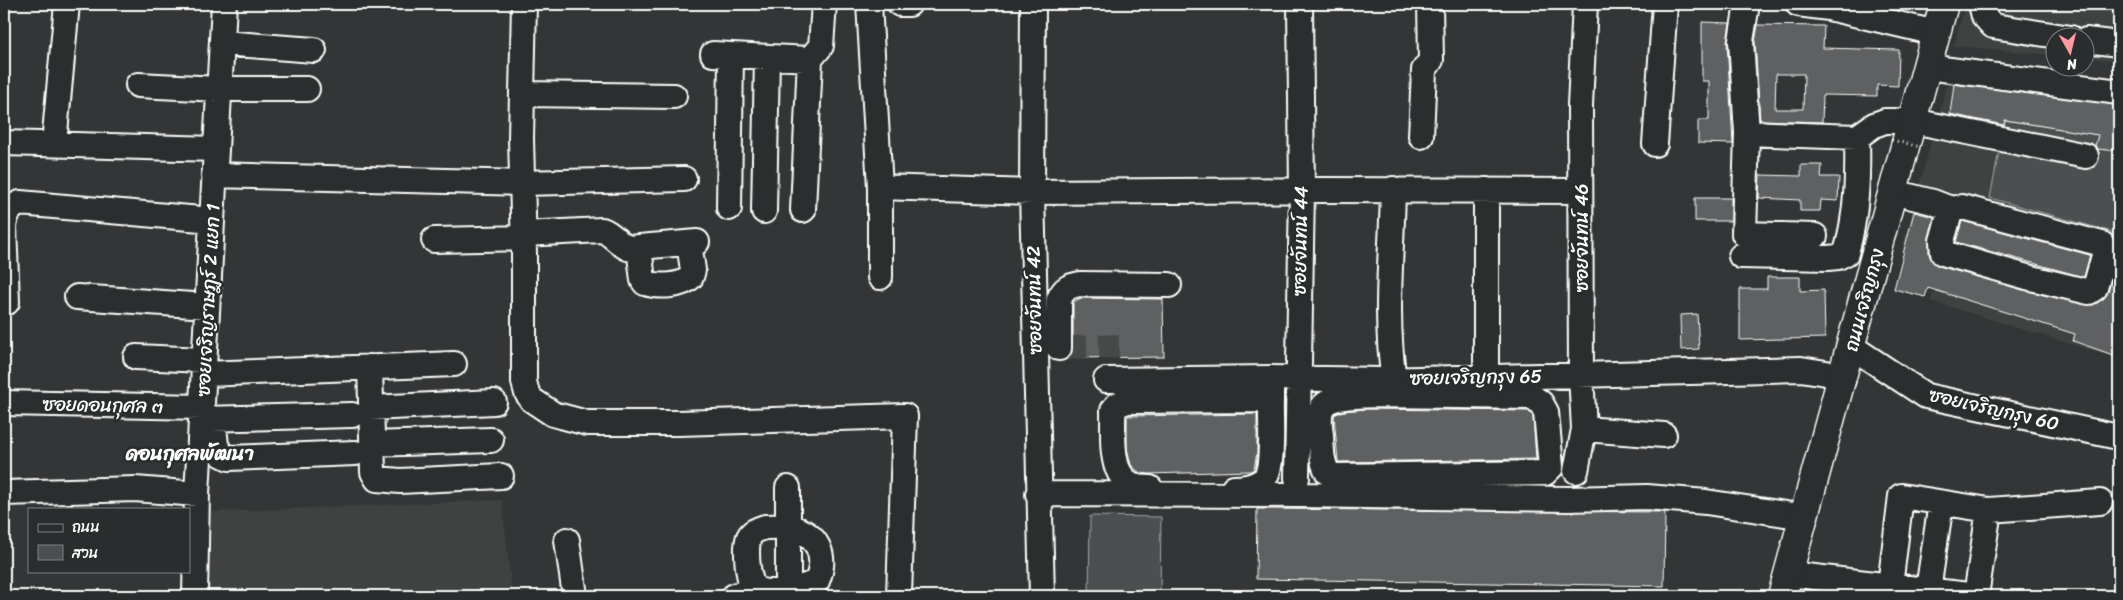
<svg xmlns="http://www.w3.org/2000/svg" width="2123" height="600" viewBox="0 0 2123 600" font-family="Sriracha,'Playpen Sans Thai',sans-serif">
	<style>
		.built { fill: #404243 }
		.green { fill: #4c4f50; stroke: #a6a7a8 }
		.building { fill: #5f6162; stroke: #fff; fill-rule: evenodd }
		.lines { fill: none; stroke-linecap: round; stroke-linejoin: round }
		.minor-tunnel { stroke: #47494a; stroke-width: 24; stroke-dasharray: 24 12; stroke-linecap: butt }
		.minor-casing { stroke: #fff; stroke-width: 28 }
		.major-casing { stroke: #fff; stroke-width: 31 }
		.minor { stroke: #2a2d2e; stroke-width: 24 }
		.major { stroke: #2a2d2e; stroke-width: 28 }
		.path-bridge { stroke: #fff; stroke-width: 3; stroke-dasharray: 1 4; stroke-linecap: butt }
		.labels { text-anchor: middle; dominant-baseline: central; stroke-width: 5; stroke-linejoin: round; paint-order: stroke }
		.street-label { font-size: 19px; fill: #fff; stroke: #2a2d2e }
		.neighbourhood-label { font-size: 20px; font-weight: bold; fill: #fff; stroke: #2a2d2e }
	</style>
	<rect width="100%" height="100%" fill="#333536"/>
	<filter id="ink" filterUnits="userSpaceOnUse"><feTurbulence type="fractalNoise" baseFrequency=".02" numOctaves="2"/><feDisplacementMap in="SourceGraphic" scale="10" xChannelSelector="R" yChannelSelector="G"/><feConvolveMatrix kernelMatrix="1 2 1 2 8 2 1 2 1" color-interpolation-filters="sRGB"/></filter>
	<g filter="url(#ink)">
		<path class="built" d="M1965,4H2119V61L2086,58V38H2056L2055,55L1954,46Z
			M1949,77L2119,99V359L1931,301L1942,262L1901,253Z
			M502,500L512,596H210L211,512Z"/>
		<path class="green" d="M2005,120L2119,138V224L2116,233L1990,198Z
			M1090,516L1161,517L1160,596H1089Z"/>
		<path class="building" d="M1702,22L1730,23L1727,42L1733,144L1698,143V120H1709V81H1702Z
			M1758,25L1824,26L1823,48L1899,50L1898,86L1877,85V96L1823,95L1822,122L1760,120L1755,42ZM1776,74H1804L1803,109H1775Z
			M1954,84L2119,105V151L2097,149L2095,146L2098,135L2005,120L2004,125L1950,114Z
			M1801,165H1822L1821,177H1839L1838,201L1821,200L1820,211H1800V200L1759,198L1760,175L1801,176Z
			M1695,198H1731V221H1695Z
			M1914,212L1934,217L1929,238V254L1932,261L1939,266L2023,290L2086,305L2097,303L2108,292L2119,257V357L2073,341L2075,334L1928,288L1925,297L1894,289Z
			M1962,221L2090,255L2084,277L1956,242Z
			M1767,277H1800V291L1824,290L1825,338L1740,340V289H1767Z
			M1081,298L1163,299L1164,357L1068,358L1073,348V302Z
			M1697,314L1699,349L1681,350L1680,315Z
			M1367,409L1528,411L1533,416L1536,459L1338,462L1334,415L1343,411Z
			M1257,414V453L1254,469L1251,471L1149,474L1140,473L1131,465L1127,448V416Z
			M1257,509L1665,512L1664,586L1256,579Z"/>
		<g class="lines">
			<path class="minor-tunnel" d="M1063,348L1119,346"/>
			<defs>
				<path id="minor" d="M524,4L521,138L524,253V382L527,393L532,400L553,414L587,423H678L905,416L899,596
					M869,4L880,187V277
					M900,4H909
					M1033,4L1032,192L1042,596
					M1747,4L1741,41L1747,133L1744,234L1815,236
					M1798,4L1829,8L1936,33
					M1981,4L1984,16L1993,26L2071,38
					M2086,40L2119,44
					M222,43L314,50
					M713,54L810,59L821,46L824,4
					M1927,67L2119,92
					M138,85L219,89H307
					M522,94L674,96
					M1747,133L1857,137L1874,125L1885,121H1913L2086,156
					M1421,136L1424,70L1431,60L1430,4
					M4,143L215,149
					M54,144L67,4
					M1655,144L1665,4
					M214,175L522,183L684,179
					M880,187L1032,192L1323,190L1580,191
					M1393,189C1392,252 1384,316 1394,379
					M1893,192L1933,202L1951,209
					M1962,207L2102,244L2105,252L2095,288L2089,292L2027,277L1943,253L1942,241L1951,209Z
					M729,208L731,55
					M803,210L810,59
					M764,211L767,58
					M524,234L602,230C612,233 618,244 628,248L697,242
					M434,240L524,238
					M639,248L643,280L645,283C658,287 681,287 691,277L693,270L689,243
					M1741,256L1828,258L1838,257L1846,253C1857,214 1858,177 1857,137
					M77,297L207,306
					M7,302L4,226C6,215 8,208 20,203L212,220
					M1852,347L1926,396L2118,437
					M1059,348V299C1064,288 1069,286 1080,284L1169,285
					M136,357L204,360
					M370,367L373,472L377,479L400,481L501,476
					M204,374L454,364
					M1486,378V190
					M1106,380L1271,378L1381,380L1801,369L1826,373L1843,380
					M1381,395L1533,397L1541,403L1546,412L1551,467L1545,473L1335,476L1328,473C1321,461 1322,449 1321,435C1320,427 1318,416 1322,408C1329,394 1367,396 1381,395Z
					M4,403L202,407
					M371,408L494,402
					M213,418L216,445L221,454L229,458L355,453
					M201,419L352,415
					M1584,429L1664,435
					M373,444L491,440
					M1576,471L1584,429L1581,374L1580,105L1585,4
					M1297,478L1302,190L1300,4
					M788,488V596
					M1150,488C1106,488 1114,443 1113,410L1117,405L1127,401L1271,400V378
					M1234,488C1243,488 1255,486 1263,480C1275,470 1270,416 1271,400
					M4,493L135,489L197,494
					M1038,494L1299,495L1568,499L1647,497L1706,502L1805,517
					M1989,510L2100,502
					M765,527C773,527 782,526 789,527C817,533 828,555 817,581C804,589 770,596 756,589C747,584 745,546 749,537C752,531 759,529 765,527Z
					M567,540L575,596
					M1789,574L1977,596
					M1890,586L1901,496L1989,510L1976,596
					M1928,590L1941,503
					M195,596L197,494L224,4
					M734,596L755,589"/>
				<path id="major" d="M1782,596L1944,4"/>
			</defs>
			<use href="#minor" class="minor-casing"/>
			<use href="#major" class="major-casing"/>
			<use href="#minor" class="minor"/>
			<use href="#major" class="major"/>
			<path class="path-bridge" d="M1892,140L1920,147"/>
		</g>
	</g>
	<g class="labels">
		<g class="street-label">
			<text transform="translate(1581 238) rotate(-90)">ซอยจันทน์ 46</text>
			<text transform="translate(1300 241) rotate(-89)">ซอยจันทน์ 44</text>
			<text transform="translate(208 300) rotate(-87)">ซอยเจริญราษฎร์ 2 แยก 1</text>
			<text transform="translate(1034 300) rotate(-91)">ซอยจันทน์ 42</text>
			<text transform="translate(1864 300) rotate(-75)">ถนนเจริญกรุง</text>
			<text transform="translate(1476 377) rotate(-1)">ซอยเจริญกรุง 65</text>
			<text transform="translate(103 405) rotate(1)">ซอยดอนกุศล ๓</text>
			<text transform="translate(1994 409) rotate(13)">ซอยเจริญกรุง 60</text>
		</g>
		<g class="neighbourhood-label">
			<text x="190" y="453">ดอนกุศลพัฒนา</text>
		</g>
	</g>
	<rect width="2123" height="600" fill="none" stroke="#2a2d2e" stroke-width="20"/>
	<rect x="10" y="10" width="2103" height="580" fill="none" stroke="#fff" stroke-width="2" filter="url(#ink)"/>
	<rect x="28" y="508" width="162" height="65" fill="#2a2d2e" stroke="#7f8182"/>
	<rect x="38" y="524" width="25" height="8" fill="#2a2d2e" stroke="#7f8182"/>
	<text x="72" y="532" font-size="15" fill="#ffffff">ถนน</text>
	<rect x="38" y="545" width="25" height="15" fill="#4c4f50" stroke="#7f8182"/>
	<text x="72" y="558" font-size="15" fill="#ffffff">สวน</text>
	<g transform="translate(2070 52) rotate(172)"><circle r="24" fill="#2a2d2e" stroke="#7f8182"/>
	<path d="M0-4L9 19L0 12L-9 19Z" fill="#ff9aa2"/>
	<text y="-8" font-size="14" font-weight="bold" text-anchor="middle" fill="#ffffff">N</text>
	</g>
</svg>
